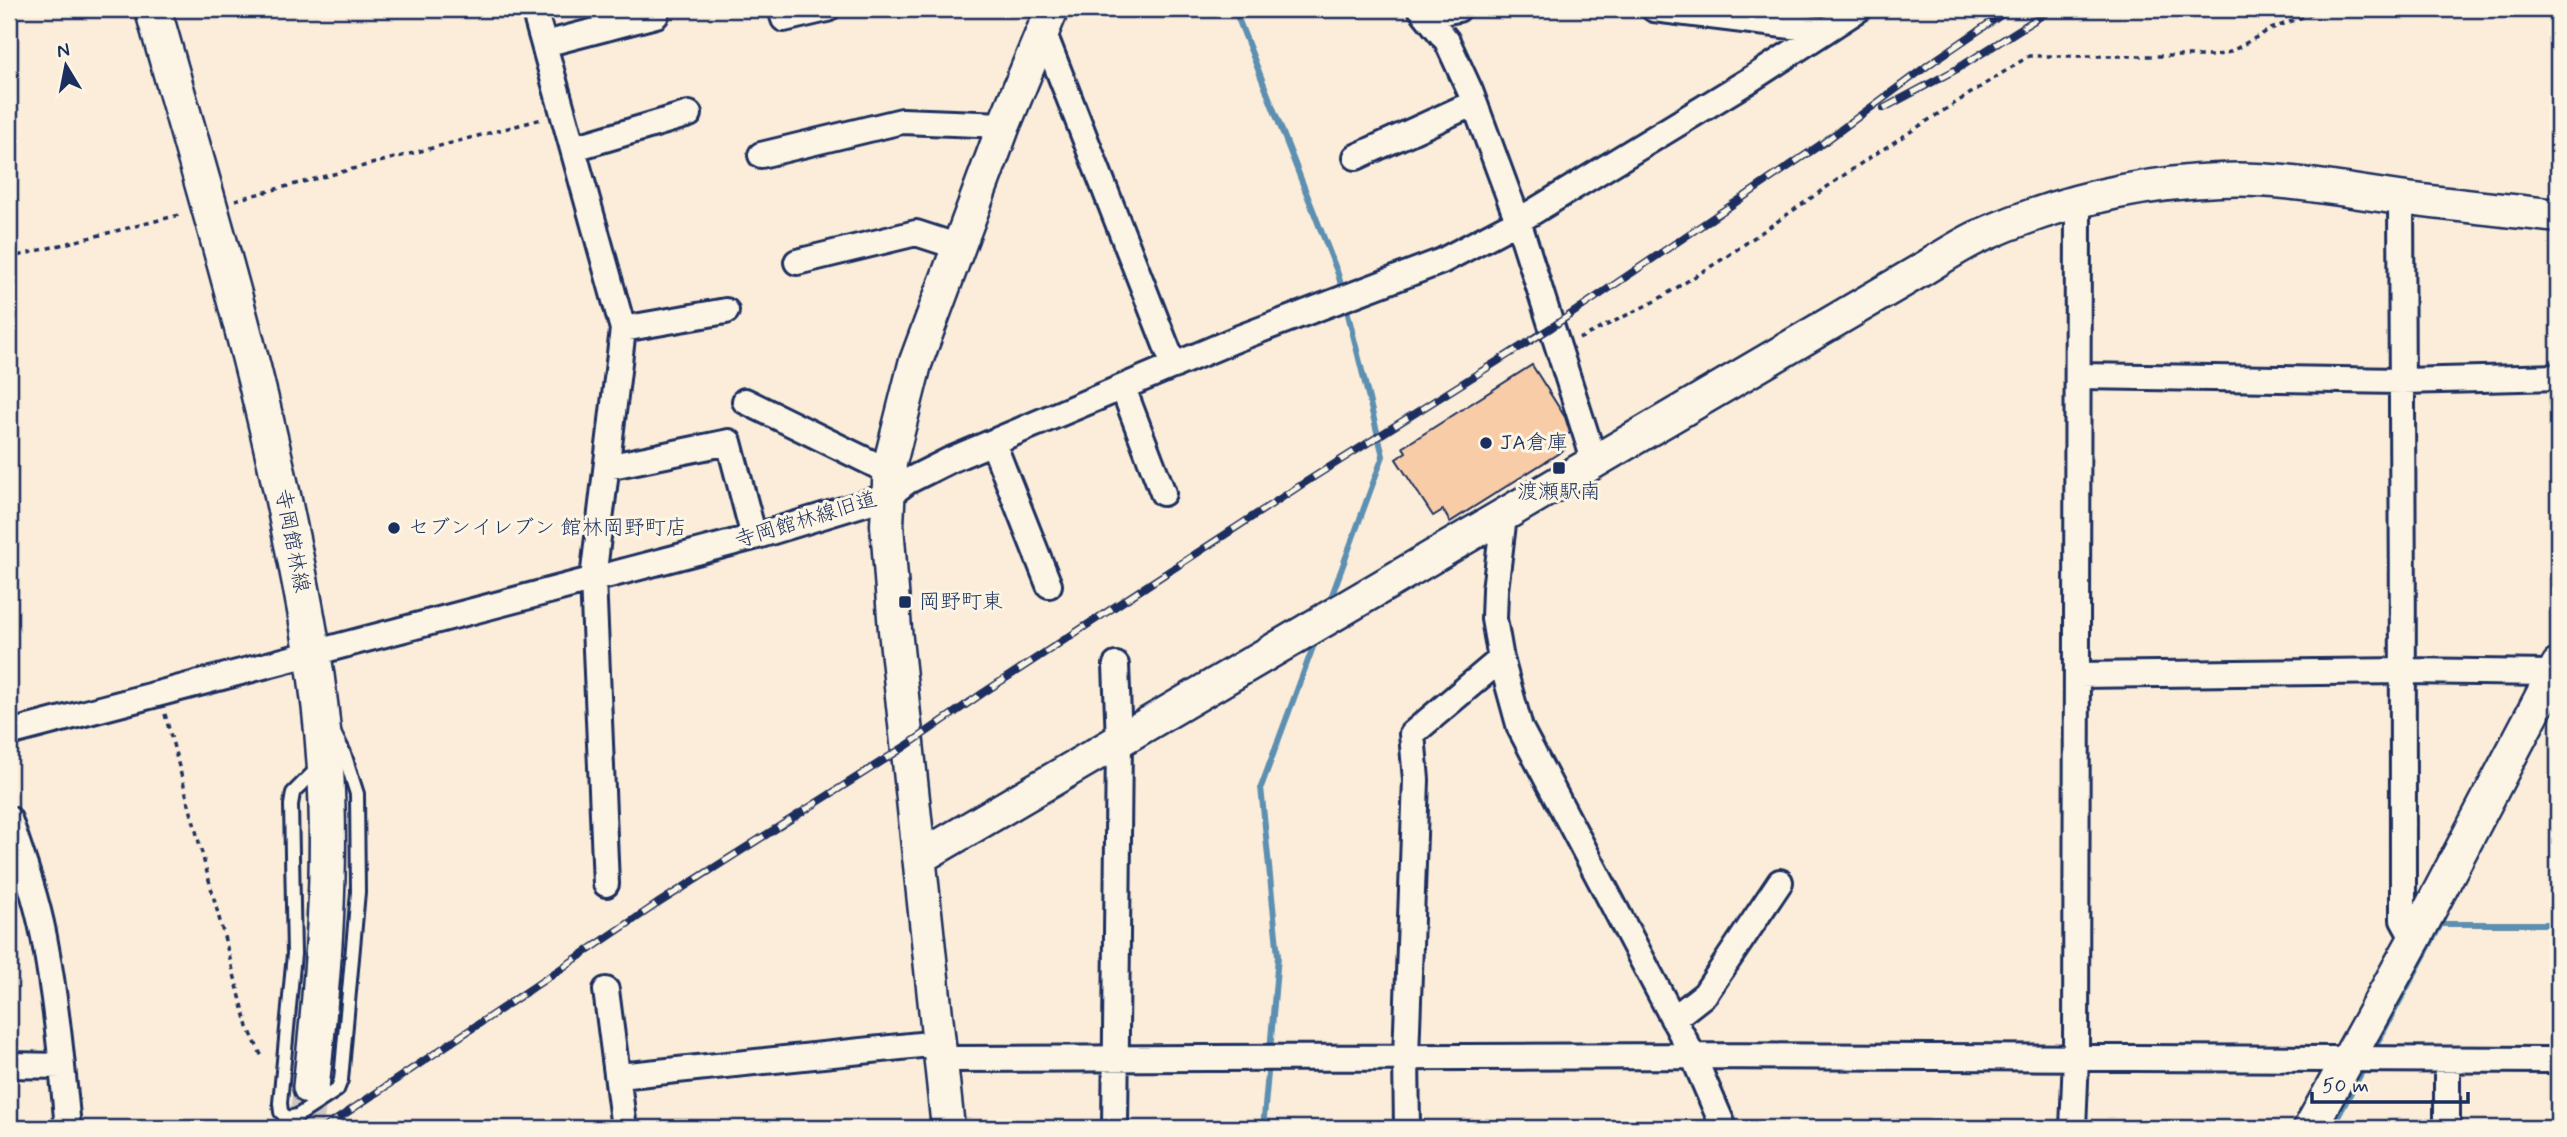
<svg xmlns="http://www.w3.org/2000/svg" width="2567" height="1137" viewBox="0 0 2567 1137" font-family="Mynerve,'Klee One',sans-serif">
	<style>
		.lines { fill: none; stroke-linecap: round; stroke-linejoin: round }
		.stream { stroke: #5c8fb1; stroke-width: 6 }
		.building { fill: #f8cca7; stroke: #1b2f5e; stroke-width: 2 }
		.secondary-tunnel { stroke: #cec7c0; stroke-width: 35; stroke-dasharray: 35 18; stroke-linecap: butt }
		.service-casing { stroke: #1b2f5e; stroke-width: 18 }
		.minor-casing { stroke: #1b2f5e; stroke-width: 30 }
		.tertiary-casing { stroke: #1b2f5e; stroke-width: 37 }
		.secondary-casing { stroke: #1b2f5e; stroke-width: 40 }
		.path { stroke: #1b2f5e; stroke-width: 3.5; stroke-dasharray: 5 5; stroke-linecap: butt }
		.service { stroke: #fcf5e5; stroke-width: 12 }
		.minor { stroke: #fcf5e5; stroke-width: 24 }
		.tertiary { stroke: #fcf5e5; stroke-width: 32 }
		.secondary { stroke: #fcf5e5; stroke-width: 35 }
		.rail-casing { stroke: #1b2f5e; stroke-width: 8 }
		.rail { stroke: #fcf5e5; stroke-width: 5; stroke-dasharray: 16; stroke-linecap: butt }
		.poi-dot { fill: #1b2f5e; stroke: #fcf5e5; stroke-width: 2.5 }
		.labels { text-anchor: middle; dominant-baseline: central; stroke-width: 6; stroke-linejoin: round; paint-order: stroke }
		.poi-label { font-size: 21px; fill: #1b2f5e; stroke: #fcf5e5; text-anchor: start }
		.street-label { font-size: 21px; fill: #1b2f5e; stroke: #fcf5e5 }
	</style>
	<rect width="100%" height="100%" fill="#fbedd9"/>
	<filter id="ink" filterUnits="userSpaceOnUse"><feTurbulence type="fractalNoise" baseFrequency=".0143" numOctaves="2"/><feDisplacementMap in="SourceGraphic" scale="14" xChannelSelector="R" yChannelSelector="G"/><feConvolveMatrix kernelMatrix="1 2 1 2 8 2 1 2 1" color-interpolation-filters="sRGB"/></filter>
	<g filter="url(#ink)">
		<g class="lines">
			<path class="stream" d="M1229,9L1236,13L1338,274L1343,292
				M1328,606L1383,456L1345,302
				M1270,1051L1278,956L1261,787L1316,639
				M2372,1053L2441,924H2558
				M1263,1128L1269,1062
				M2332,1128L2365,1066"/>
		</g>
		<path class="building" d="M1532,365L1565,417L1570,433L1561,439L1567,448L1450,522L1443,510L1433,516L1396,459L1406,452L1403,447Z"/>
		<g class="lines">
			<path class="secondary-tunnel" d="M305,1128L311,1087"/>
			<defs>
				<path id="service" d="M320,766L293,793L291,805L294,954L280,1103L281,1112L287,1118L297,1116L337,1090L341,1080L358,892L357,794L344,753L334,733"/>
				<path id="minor" d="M534,9L623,329L593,579L606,884
					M781,9L784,19L827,9
					M1421,9L1447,41L1470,91L1518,221L1595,463
					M1654,9L1824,30
					M1427,15L1458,9
					M1043,31L1174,366
					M545,44L656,15
					M574,148L689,114
					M761,155L902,121L1004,125
					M1356,157L1474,103
					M2401,198C2402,439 2404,679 2403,920L2414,940
					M797,262L916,233L959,247
					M623,329L726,311
					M2078,376L2402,381L2558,377
					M1123,388L1163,493
					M745,401L890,472
					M993,443L1049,585
					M607,467L729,442L754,537
					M1504,516L1495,590L1494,619L1501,659L1520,728L1693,1056L1724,1128
					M2078,675L2404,671L2554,673
					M9,733L754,537L888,496L908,481L950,460L1239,338L1442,261L1518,221L1748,81L1859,9
					M9,819C22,857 36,896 44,937C56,1000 62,1064 68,1128
					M606,990L624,1128
					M1673,1019L1705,994L1780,882
					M941,1059L1693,1056L2558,1060
					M9,1065L62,1066
					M619,1076L939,1043
					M1115,1128L1119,741L1116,665
					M1407,1128L1406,1056L1416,780L1412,734L1501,659
					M2073,1128L2076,1058L2078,201
					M2447,1128V1060"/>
				<path id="tertiary" d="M919,858L1923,269C1941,258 1959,246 1978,237C2054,203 2137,183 2220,180C2280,177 2340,190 2400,198C2452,205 2505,210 2558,216
					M948,1128L895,630L887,525L890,463L915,364L1004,125L1052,9
					M2310,1128L2414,940L2558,665"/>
				<path id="secondary" d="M153,9C202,182 255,356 290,532C306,608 320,684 325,762C332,870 323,979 311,1087"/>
			</defs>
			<use href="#service" class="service-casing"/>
			<use href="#minor" class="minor-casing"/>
			<use href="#tertiary" class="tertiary-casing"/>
			<use href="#secondary" class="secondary-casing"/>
			<path class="path" d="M235,200L542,119
				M9,258L183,214
				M1579,339L1657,300L1726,257L1863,162L2029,56H2214L2230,52L2271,29L2324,9
				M165,714L248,1027L262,1057"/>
			<use href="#service" class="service"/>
			<use href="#minor" class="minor"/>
			<use href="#tertiary" class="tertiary"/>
			<use href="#secondary" class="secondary"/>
			<defs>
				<path id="rail" d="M1884,108L1957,69L2052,9
					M324,1128L657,904L906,746L983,693L1301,485L1552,327L1823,143L1931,63L2010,9"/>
			</defs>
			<use href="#rail" class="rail-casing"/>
			<use href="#rail" class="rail"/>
		</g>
	</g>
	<g class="poi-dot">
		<circle cx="1486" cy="443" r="7"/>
		<rect x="1552" y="461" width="14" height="14" rx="3.5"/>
		<circle cx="394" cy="528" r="7"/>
		<rect x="898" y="595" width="14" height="14" rx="3.5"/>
	</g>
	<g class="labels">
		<g class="poi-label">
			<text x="1500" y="443">JA倉庫</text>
			<text x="1559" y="492" text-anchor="middle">渡瀬駅南</text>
			<text x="408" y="528">セブンイレブン 館林岡野町店</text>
			<text x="919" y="602">岡野町東</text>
		</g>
		<g class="street-label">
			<text transform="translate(806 520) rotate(-17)">寺岡館林線旧道</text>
			<text transform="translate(292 541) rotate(79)">寺岡館林線</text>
		</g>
	</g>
	<rect width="2567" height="1137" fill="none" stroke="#fcf5e5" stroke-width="35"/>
	<rect x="18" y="18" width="2532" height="1102" fill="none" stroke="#1b2f5e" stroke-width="2.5" filter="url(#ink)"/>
	<g transform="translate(66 66) rotate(350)" stroke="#fcf5e5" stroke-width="5" paint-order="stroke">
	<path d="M0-5L12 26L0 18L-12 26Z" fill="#1b2f5e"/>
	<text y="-10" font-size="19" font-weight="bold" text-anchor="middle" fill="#1b2f5e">N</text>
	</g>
	<path d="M2312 1092v10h156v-10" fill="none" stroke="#1b2f5e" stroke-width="3.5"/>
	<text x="2322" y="1092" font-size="21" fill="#1b2f5e" stroke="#fcf5e5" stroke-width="5" paint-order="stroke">50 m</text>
</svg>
